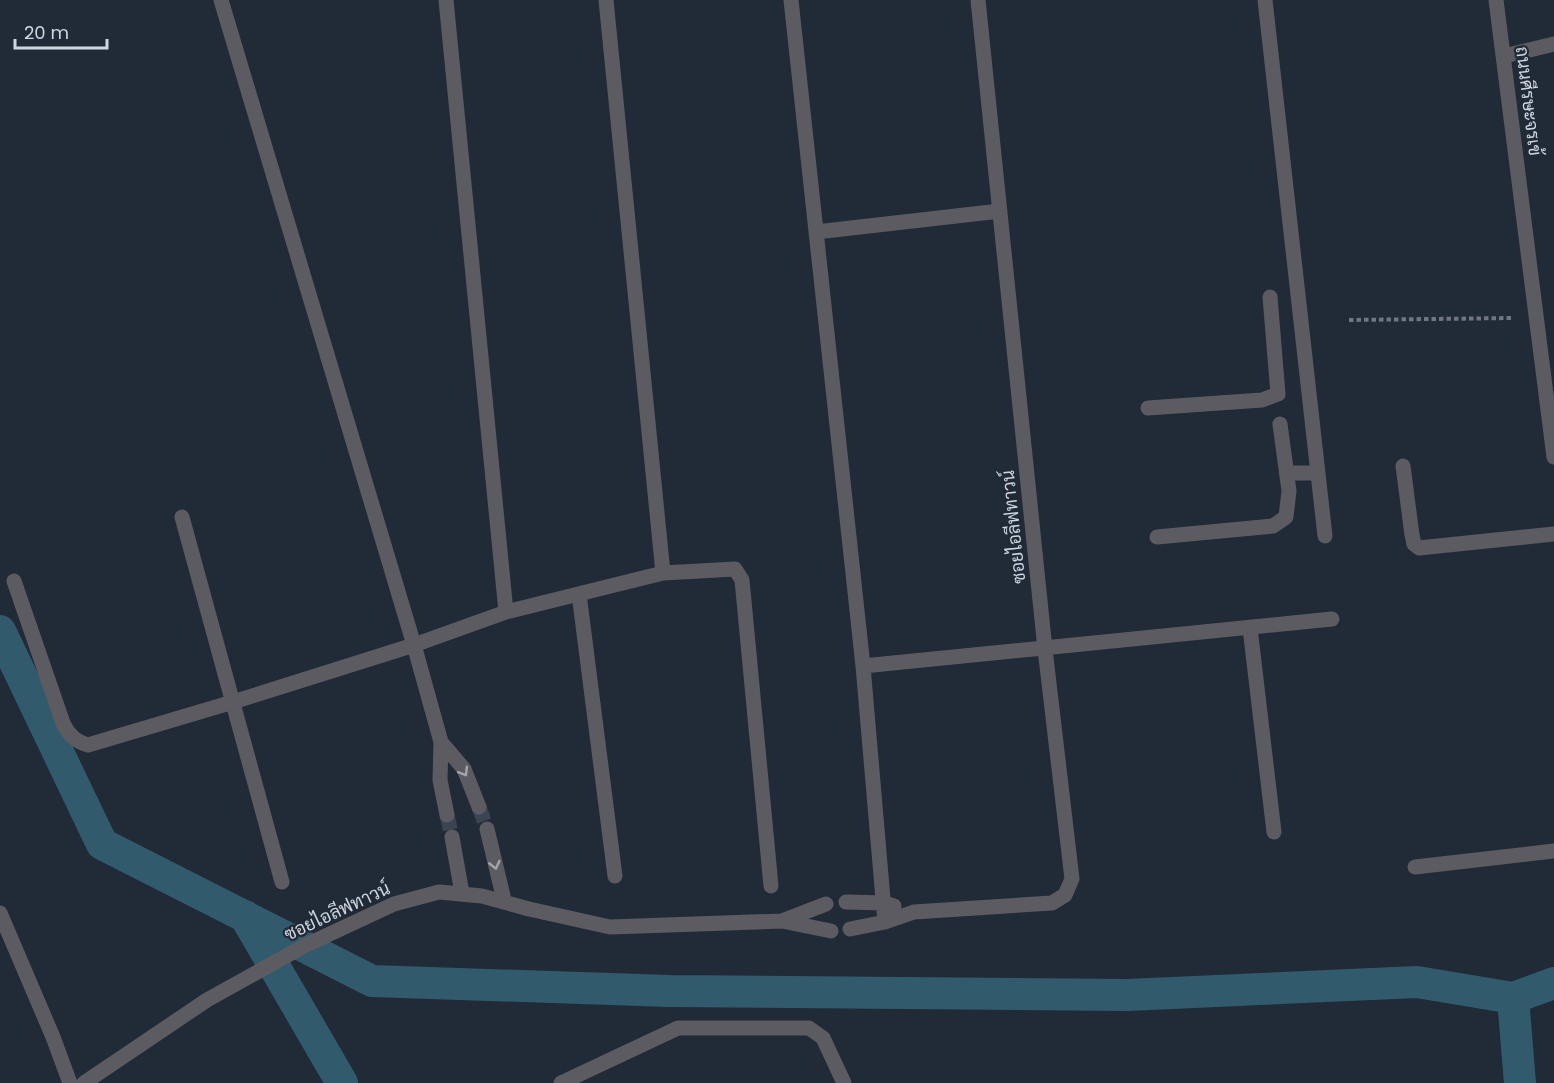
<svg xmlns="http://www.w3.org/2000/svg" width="1554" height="1083" viewBox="0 0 1554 1083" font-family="Poppins,Sarabun,sans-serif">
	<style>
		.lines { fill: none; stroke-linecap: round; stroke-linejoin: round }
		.canal { stroke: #315a6d; stroke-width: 32 }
		.minor-tunnel { stroke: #3b4450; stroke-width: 15; stroke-dasharray: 15 8; stroke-linecap: butt }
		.path { stroke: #6f7681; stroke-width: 4; stroke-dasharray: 4.5 3; stroke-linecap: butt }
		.service { stroke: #5d5b62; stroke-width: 15 }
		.minor { stroke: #5d5b62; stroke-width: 15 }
		.tertiary { stroke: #5d5b62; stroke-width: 15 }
		.oneway { stroke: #a2a5ad }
		.labels { text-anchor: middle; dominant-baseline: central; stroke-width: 4.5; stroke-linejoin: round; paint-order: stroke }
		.street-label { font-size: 18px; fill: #d0d6df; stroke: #212a37 }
	</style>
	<rect width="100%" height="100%" fill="#212a37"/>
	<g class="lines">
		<path class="canal" d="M0,631L102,844L372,981L669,991L1127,995L1417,982L1513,998
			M245,916L342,1083
			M1520,1083L1513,998L1554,983"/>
		<path class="minor-tunnel" d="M479,807L487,829
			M447,815L452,837"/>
		<path class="path" d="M1349,320L1513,318"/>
		<path class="service" d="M1265,0L1325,536
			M1504,56L1554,44
			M1148,408L1262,400L1278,394L1270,297
			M1403,466L1412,535L1414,544L1419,548L1554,534
			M1287,473H1318
			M1157,537L1273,526L1286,517L1289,491L1280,424
			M1415,867L1554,851"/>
		<path class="minor" d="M221,0L414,645L441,742L440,780L447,815
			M446,0L506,612
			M606,0L663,573
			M791,0L863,666L885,922
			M1496,0L1554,457
			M816,232L1000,211
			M182,517L282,882
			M14,581L63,723C68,734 76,742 88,745L233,702L414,645L506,612L663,573L735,569L742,580L771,886
			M579,594L615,876
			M1250,628L1274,832
			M863,666L1332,619
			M441,742L464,769L479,807
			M487,829L504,900
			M452,837L462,893
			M846,902L884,903L894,906
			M782,921L826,904
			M850,929L885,922L914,912L1052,903L1065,895L1072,879L1045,649L978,0
			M84,1083L207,1000L304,946L394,904L439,892L482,896L529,909L610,927L782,921L831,931
			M561,1083L678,1028H809L823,1038L844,1083"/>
		<path class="tertiary" d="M0,913L53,1037L70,1083"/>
	</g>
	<defs><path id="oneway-chevron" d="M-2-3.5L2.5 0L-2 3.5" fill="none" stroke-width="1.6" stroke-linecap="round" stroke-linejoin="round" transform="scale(1.5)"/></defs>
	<g class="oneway">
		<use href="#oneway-chevron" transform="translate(464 772) rotate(59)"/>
		<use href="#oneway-chevron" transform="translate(495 865) rotate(77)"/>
	</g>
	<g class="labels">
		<g class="street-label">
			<text transform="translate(1529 101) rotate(83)">ถนนศีรษะจรเข้</text>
			<text transform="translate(1013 527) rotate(-96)">ซอยไอลีฟทาวน์</text>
			<text transform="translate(337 911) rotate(-25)">ซอยไอลีฟทาวน์</text>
		</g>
	</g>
	<path d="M15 39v9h92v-9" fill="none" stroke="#d0d6df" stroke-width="3"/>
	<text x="24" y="39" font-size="18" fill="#d0d6df" stroke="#212a37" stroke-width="4.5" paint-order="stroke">20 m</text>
</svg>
